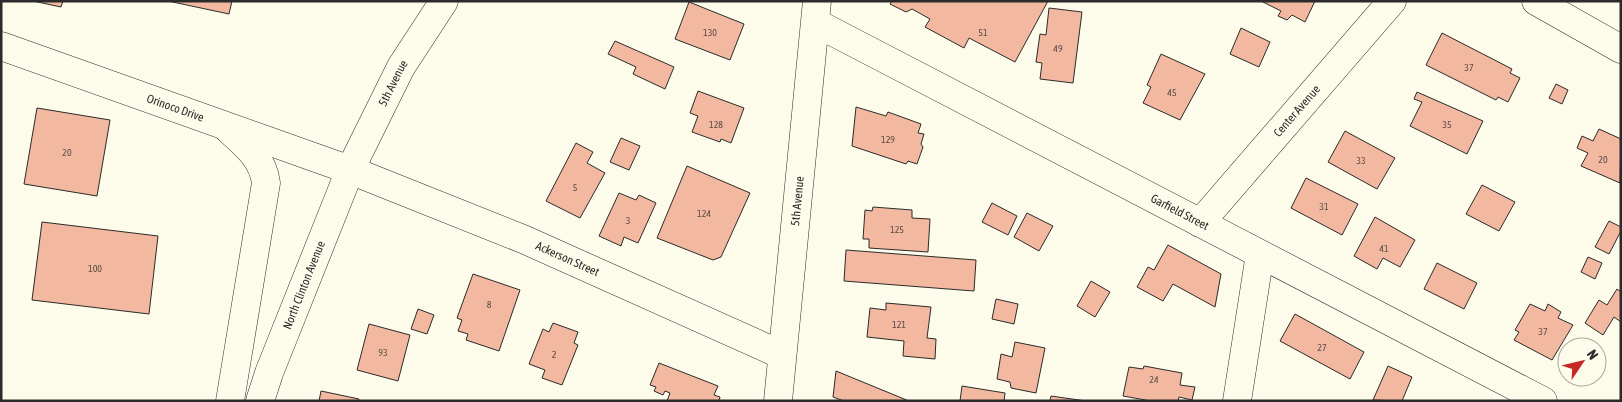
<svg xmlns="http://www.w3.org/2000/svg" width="1622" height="402" viewBox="0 0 1622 402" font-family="'Asap Condensed',sans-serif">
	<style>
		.building { fill: #f2b8a0; stroke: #2b2b2b }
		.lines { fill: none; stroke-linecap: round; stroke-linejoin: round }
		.minor-casing { stroke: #2b2b2b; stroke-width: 29 }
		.tertiary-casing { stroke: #2b2b2b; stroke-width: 29 }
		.secondary-casing { stroke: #2b2b2b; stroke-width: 29 }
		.minor { stroke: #fdfbea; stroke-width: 28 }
		.tertiary { stroke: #fdfbea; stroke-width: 28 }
		.secondary { stroke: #fdfbea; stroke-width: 28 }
		.labels { text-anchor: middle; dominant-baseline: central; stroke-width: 4; stroke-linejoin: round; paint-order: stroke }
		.number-label { font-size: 10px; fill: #5d4e48 }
		.street-label { font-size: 12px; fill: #2b2b2b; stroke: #fdfbea }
	</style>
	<rect width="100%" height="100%" fill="#fdfbea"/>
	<path class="building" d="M33,1H63L61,7Z
		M168,1H232L229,14Z
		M892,1H1048L1015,62L969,38L964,48L925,27L930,19L912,9L906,12L890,4Z
		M1261,1H1315L1305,22L1292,15L1287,20L1278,16L1281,11Z
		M689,2L744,24L730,60L675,39Z
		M1049,8L1082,12L1073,83L1040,79L1042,63L1036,62L1040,34L1046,35Z
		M1241,28L1270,42L1259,67L1230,54Z
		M1442,33L1512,69L1510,73L1520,78L1508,102L1498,97L1496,100L1426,65Z
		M615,41L674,67L665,89L633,74L636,67L608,54Z
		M1161,54L1205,74L1180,120L1143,103L1151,87L1147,85Z
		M1556,84L1568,90L1562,104L1549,98Z
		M698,91L744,108L731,143L721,139L720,142L692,132L698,116L690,113Z
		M1417,92L1483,121L1467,154L1410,126L1422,102L1414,99Z
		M856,107L886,116L888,112L921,124L918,133L924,134L921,144L923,147L917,164L908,161L906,164L852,146Z
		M37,108L110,120L97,196L24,184Z
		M1599,129L1621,139L1620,183L1581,166L1588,153L1577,148L1582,136L1593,141Z
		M1345,131L1395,158L1377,189L1328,162Z
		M621,138L640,146L629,170L610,162Z
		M576,143L593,152L587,163L605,173L580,218L546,201Z
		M687,166L750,193L721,257L713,260L657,238Z
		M1306,178L1358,204L1342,235L1291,208Z
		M1482,185L1515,202L1499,231L1466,214Z
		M619,193L636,200L639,195L656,203L638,243L624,237L621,246L599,236Z
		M992,203L1017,216L1008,235L982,222Z
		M873,207L912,210V218L930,219L928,252L869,248V239H863L865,210L872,211Z
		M1027,213L1053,226L1039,251L1014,237Z
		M1375,217L1415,240L1400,267L1383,258L1377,269L1354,256Z
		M1609,221L1621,227V231L1609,254L1595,247Z
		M42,222L158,236L149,314L32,300Z
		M1168,245L1221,274L1215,307L1173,284L1163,301L1137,287L1148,267L1154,270Z
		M846,250L976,260L974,291L844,281Z
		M1588,257L1602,263L1595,279L1581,272Z
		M1437,263L1477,283L1464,309L1424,289Z
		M473,274L520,290L499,351L466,340L468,334L458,331L462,320L457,318Z
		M1091,281L1110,292L1095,317L1077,306Z
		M1617,289L1621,292V322L1614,317L1603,335L1585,323L1599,300L1607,305Z
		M996,299L1018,304L1014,324L992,319Z
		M886,303L931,307L927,338L936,339L935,359L903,356L904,341L867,337L870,308L886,310Z
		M1530,304L1545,311L1548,304L1561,312L1558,318L1573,325L1552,360L1514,340L1519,332L1515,330Z
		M418,309L434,315L427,334L411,329Z
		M1295,314L1364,352L1350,379L1280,341Z
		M553,323L578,332L574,343L578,345L562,385L542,378L545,370L529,364L543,329L549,332Z
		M369,324L410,335L398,381L357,370Z
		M1015,342L1045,348L1036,393L1011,388L1010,382L997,379L1001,354L1012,357Z
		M659,363L718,386L714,395L720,397L719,401H667L670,393L665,391L663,395L654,391L656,387L650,385Z
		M1144,366L1182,373L1180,385L1195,387L1192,400L1179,397L1178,401H1151L1123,396L1129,367L1143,369Z
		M1388,366L1412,377L1402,401L1373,400Z
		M836,371L909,401H844L833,397Z
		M962,386L1005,393L1004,401H960Z
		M321,391L359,399V401H319Z
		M1051,396L1086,401H1050Z"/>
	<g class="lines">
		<defs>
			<g id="minor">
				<path d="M1536,1L1621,49"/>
				<path id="s1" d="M816,23L1543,401"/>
				<path id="s2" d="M350,170L523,239L782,355"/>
				<path id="s3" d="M1200,223L1392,1"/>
				<path d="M1237,401L1260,254"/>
			</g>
			<g id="tertiary">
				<path id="s4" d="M1,46L350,170"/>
				<path d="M229,130C246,145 263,159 266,183L230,401"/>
			</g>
			<g id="secondary">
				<path id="s5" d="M260,401L269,373L350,170L401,67L444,1"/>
				<path id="s6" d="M778,401L817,1"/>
			</g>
		</defs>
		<use href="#minor" class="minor-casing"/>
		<use href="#tertiary" class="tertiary-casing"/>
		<use href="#secondary" class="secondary-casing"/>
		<use href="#minor" class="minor"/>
		<use href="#tertiary" class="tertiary"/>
		<use href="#secondary" class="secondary"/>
	</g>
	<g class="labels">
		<g class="number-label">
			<text x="710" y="32">130</text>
			<text x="983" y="32">51</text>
			<text x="1058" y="48">49</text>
			<text x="1469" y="67">37</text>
			<text x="1172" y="92">45</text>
			<text x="716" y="124">128</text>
			<text x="1447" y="124">35</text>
			<text x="888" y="139">129</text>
			<text x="67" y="152">20</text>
			<text x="1603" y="159">20</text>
			<text x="1361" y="160">33</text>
			<text x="575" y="187">5</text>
			<text x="1324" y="206">31</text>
			<text x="704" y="213">124</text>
			<text x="628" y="220">3</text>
			<text x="897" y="229">125</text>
			<text x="1384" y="248">41</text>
			<text x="95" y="268">100</text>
			<text x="489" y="304">8</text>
			<text x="899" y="324">121</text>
			<text x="1543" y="331">37</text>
			<text x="1322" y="347">27</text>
			<text x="383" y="352">93</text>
			<text x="554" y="354">2</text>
			<text x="1154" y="379">24</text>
		</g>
		<g class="street-label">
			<text stroke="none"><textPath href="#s5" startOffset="345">5th Avenue</textPath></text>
			<text stroke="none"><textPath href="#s4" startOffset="185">Orinoco Drive</textPath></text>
			<text stroke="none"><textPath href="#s3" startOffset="148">Center Avenue</textPath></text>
			<text stroke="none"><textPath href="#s6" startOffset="201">5th Avenue</textPath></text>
			<text stroke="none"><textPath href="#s1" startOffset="410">Garfield Street</textPath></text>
			<text stroke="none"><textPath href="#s2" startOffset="235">Ackerson Street</textPath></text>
			<text stroke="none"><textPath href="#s5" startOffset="124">North Clinton Avenue</textPath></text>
		</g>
	</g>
	<rect width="1622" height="402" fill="none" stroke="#2b2b2b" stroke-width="5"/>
	<g transform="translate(1582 362) rotate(55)"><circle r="24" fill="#fdfbea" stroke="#a9a89e"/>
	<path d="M0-4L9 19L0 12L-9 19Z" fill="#c62828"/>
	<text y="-8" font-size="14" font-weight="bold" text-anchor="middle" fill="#2b2b2b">N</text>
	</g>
</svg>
